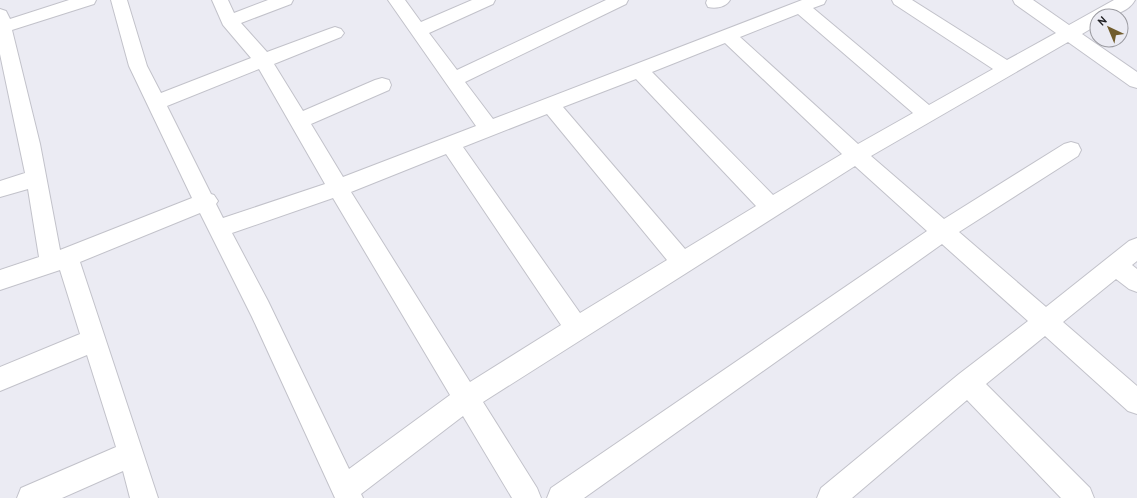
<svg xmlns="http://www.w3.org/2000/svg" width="1137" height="498" viewBox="0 0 1137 498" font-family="Overpass,sans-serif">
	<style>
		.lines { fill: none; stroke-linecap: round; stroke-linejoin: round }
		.minor-casing { stroke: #c2c2ca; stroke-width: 2 }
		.minor { fill: #fff; fill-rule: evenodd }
	</style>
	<rect width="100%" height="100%" fill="#ebebf3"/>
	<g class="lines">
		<defs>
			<path id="minor" d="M69,0H96L94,4L12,30L40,144L60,250L192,198L129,66L111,0H127L147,66L161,93L251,58L223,25L212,0H228L234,13L268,0H293L291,4L241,23L267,52L329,29L335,27L341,29L344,33L341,37L274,64L303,111L375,80L382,78L389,80L391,85L389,90L311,124L343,177L476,126L388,0H405L421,22L472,0H495L493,4L429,33L457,70L606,0H628L626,4L465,82L493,119L802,0H826L824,4L813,8L929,105L993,69L894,4L892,0H912L1007,60L1056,33L1015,4L1013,0H1033L1069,25L1114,0H1135C1128,13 1111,16 1097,16V25L1082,34L1137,72V88L1130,86L1068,42L871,156L944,219L1064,144L1071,142L1078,144L1081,150L1078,156L959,232L1046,307L1129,241L1137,238V261L1132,265L1137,269V292L1129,289L1116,279L1063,322L1137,386V414L1128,411L1045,336L986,384L1090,488L1094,498H1061L967,400L852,498H817L821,488L959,374L1028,321L942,244L584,498H547L551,488L927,231L855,166L483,402L537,488L541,498H512L463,416L361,494L363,498H335L252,317L200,213L80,262L158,498H130L123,471L62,498H17L21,488L116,447L87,355L0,391V367L80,334L60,270L0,290V270L39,257L28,189L0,197V181L25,173L0,54V9L6,11L10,19ZM798,14L913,113L858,144L740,37ZM725,43L842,154L773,195L652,72ZM259,69L325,184L223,218L216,204L218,201L214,195L211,194L167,106ZM636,79L756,206L685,249L563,107ZM547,114L667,260L580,313L463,147ZM446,154L561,325L470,382L351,192ZM333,198L450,395L349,469L268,301L232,233Z
				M707,0H730C726,7 716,9 708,7L706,3Z"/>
		</defs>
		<use href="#minor" class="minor-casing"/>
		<use href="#minor" class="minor"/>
	</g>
	<g transform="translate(1109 28) rotate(316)"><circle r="19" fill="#ebebf3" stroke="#9b9ba1"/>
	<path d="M0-3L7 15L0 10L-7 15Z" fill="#715c2c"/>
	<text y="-6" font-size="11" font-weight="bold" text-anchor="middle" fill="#222225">N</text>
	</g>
</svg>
